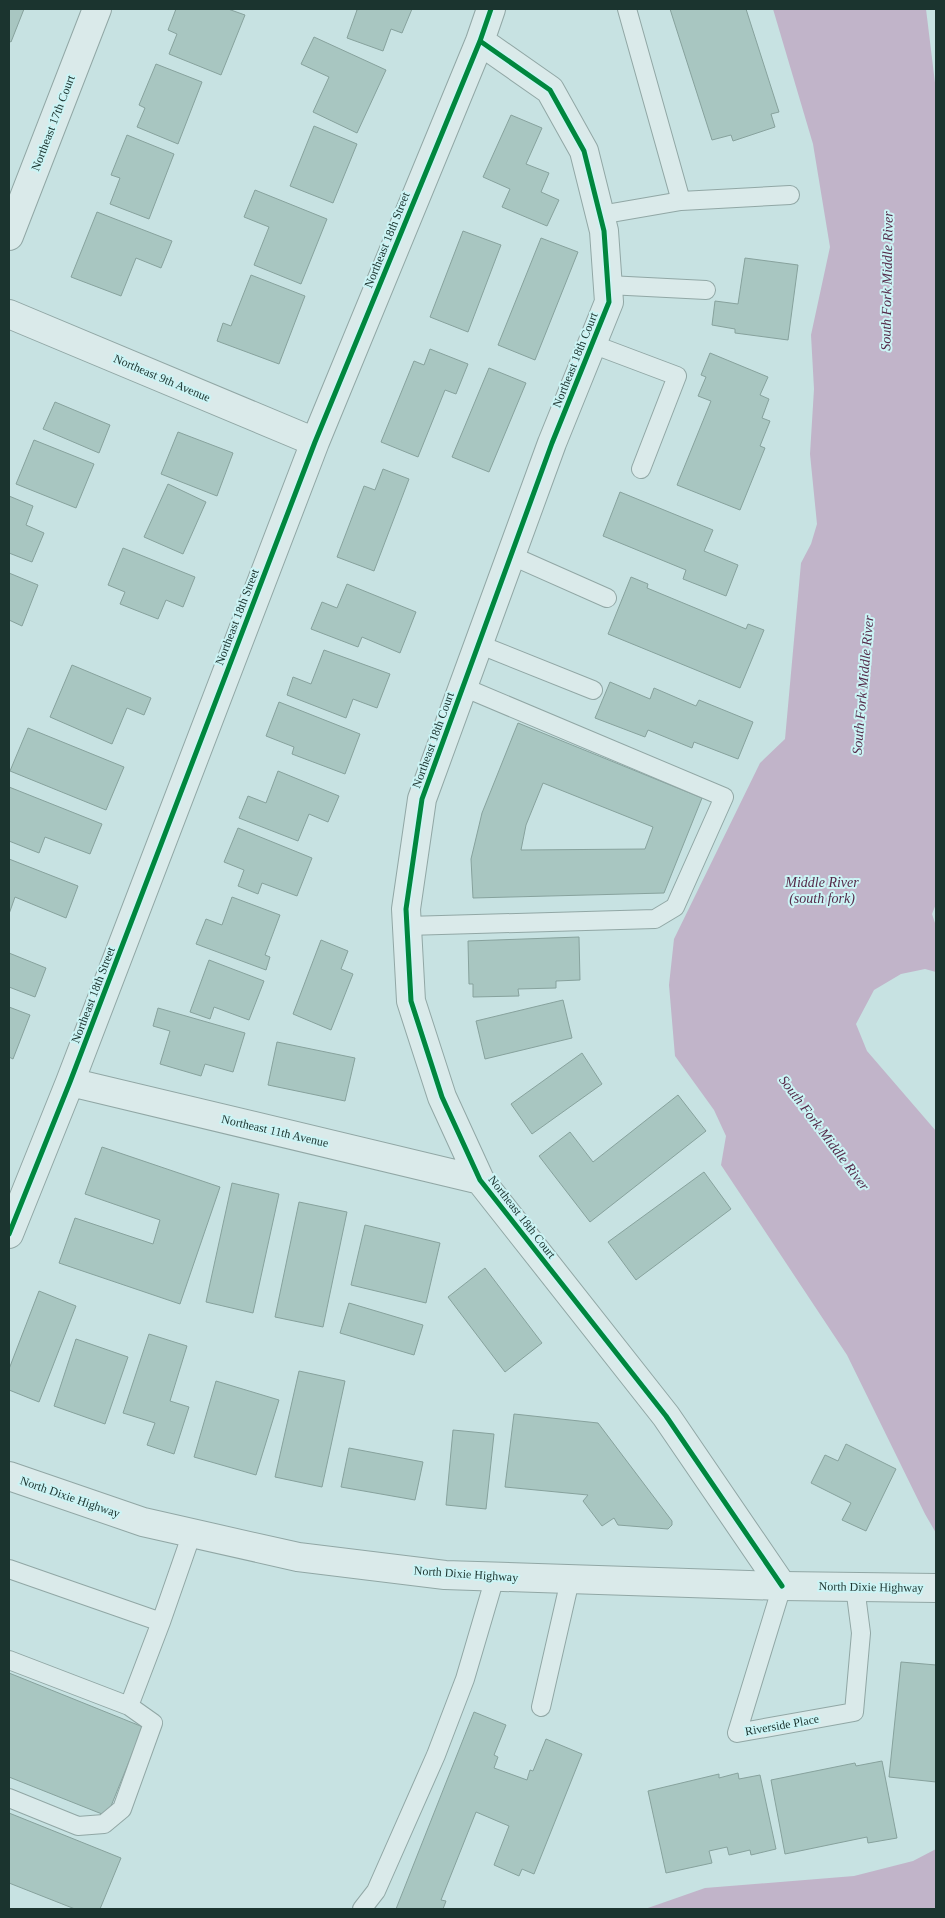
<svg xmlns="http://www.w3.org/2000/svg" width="945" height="1918" viewBox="0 0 945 1918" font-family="'Times New Roman',serif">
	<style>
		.water { fill: #c1b4c9 }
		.building { fill: #a8c6c1; stroke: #87a29d; fill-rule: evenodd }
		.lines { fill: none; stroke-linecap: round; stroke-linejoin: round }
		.service-casing { stroke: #91a7a5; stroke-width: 20 }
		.minor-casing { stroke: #91a7a5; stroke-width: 30 }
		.tertiary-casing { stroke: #91a7a5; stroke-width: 30 }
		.service { stroke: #daeaea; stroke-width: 18 }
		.minor { stroke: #daeaea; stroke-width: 28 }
		.tertiary { stroke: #daeaea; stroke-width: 28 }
		.cycleway-casing { stroke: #ccf4f5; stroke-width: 8 }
		.cycleway { stroke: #00873e; stroke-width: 5 }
		.labels { text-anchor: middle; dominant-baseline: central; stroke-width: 4; stroke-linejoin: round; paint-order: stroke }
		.street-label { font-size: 12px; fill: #1b342f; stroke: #ccf4f5 }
		.water-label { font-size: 14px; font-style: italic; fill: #542a49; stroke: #ccf4f5 }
	</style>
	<rect width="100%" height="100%" fill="#c7e2e2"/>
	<path class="water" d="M773,9H926L936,91V904L932,914L936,926V972L925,969L901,974L874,990L856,1024L867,1051L936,1131V1533L925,1514L847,1355L721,1165L726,1136L714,1110L675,1056L669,985L674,939L760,763L785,739L801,563L811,544L817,524L810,454L814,389L811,335L830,247L813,144Z
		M936,1849V1909H645L705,1888L854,1876L913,1861Z"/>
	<path class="building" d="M9,9H24L11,42L9,41Z
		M176,9H228L245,15L221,75L169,54L177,34L168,30Z
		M354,9H412L402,33L391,29L383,51L347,38L357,10Z
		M670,9H746L779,112L771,114L775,127L733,141L731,135L712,140Z
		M314,37L386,70L357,133L313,112L329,77L301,64Z
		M156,64L202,82L178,144L137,127L145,108L139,105Z
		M511,115L542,128L526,164L549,173L541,192L559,200L547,226L502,207L510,189L483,177Z
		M314,126L357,144L333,203L290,186Z
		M127,135L174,154L149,219L110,204L120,178L111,175Z
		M255,190L327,219L301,284L254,265L269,227L244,217Z
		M97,212L172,241L161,268L136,258L121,296L71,277Z
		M463,231L501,245L468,332L430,317Z
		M541,238L578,252L535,360L498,345Z
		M745,258L798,265L788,340L735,333V329L712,325L715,301L738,304Z
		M251,275L305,296L279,364L217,341L223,323L231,326Z
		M430,349L468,364L456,394L445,390L418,457L381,442L414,361L424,365Z
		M710,353L768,377L760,395L769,399L762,418L770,421L760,446L765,448L740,510L677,485L711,401L698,396L706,377L701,375Z
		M489,368L526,383L489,472L452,457Z
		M55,402L110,425L99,453L43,429Z
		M178,432L233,453L217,496L161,474Z
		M34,440L94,464L76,508L16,484Z
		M383,469L409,479L374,571L337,557L364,486L375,490Z
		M168,484L206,502L183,554L144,537Z
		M620,492L713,530L704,551L738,565L726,596L683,579L686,570L603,536Z
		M9,496L33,506L26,525L44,533L32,562L9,553Z
		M123,548L195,577L183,607L166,600L158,619L120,604L125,592L108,585Z
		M9,573L38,585L22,626L9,620Z
		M631,577L648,584L647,588L746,629L748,624L764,630L740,688L608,634Z
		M347,584L416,612L400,653L362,637L358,647L311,629L322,602L337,608Z
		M324,650L390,674L377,708L353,699L346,718L287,695L293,677L311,684Z
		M72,665L151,698L144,715L127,708L112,744L50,717Z
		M610,682L650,699L654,688L696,706L699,700L753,722L738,759L694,742L692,748L648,730L645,737L595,718Z
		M279,702L360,734L345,774L292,754L294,747L266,736Z
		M518,723L702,798L664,893L473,898L471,859L482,813ZM543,783L653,827L645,849L521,850L526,825Z
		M28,728L124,767L106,810L10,771Z
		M278,771L339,796L328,822L309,814L298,841L239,818L248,796L266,803Z
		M9,787L102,824L90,854L45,837L39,853L9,841Z
		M238,828L312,858L297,896L262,883L258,894L238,886L244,870L224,862Z
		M9,859L78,886L66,918L15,897L9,914Z
		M232,897L280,915L265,955L270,957L266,970L196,944L206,919L222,925Z
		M579,937L580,980L556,981V988L518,989L519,996L473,997V984H469L468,941Z
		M321,940L348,951L341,969L353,974L331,1030L293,1014Z
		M9,953L46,968L35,997L9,987Z
		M209,960L264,981L249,1020L214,1007L210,1019L190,1012Z
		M563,1000L572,1038L485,1059L476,1021Z
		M9,1007L30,1015L13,1059L9,1057Z
		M158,1008L245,1033L233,1072L205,1064L201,1076L160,1064L170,1031L153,1026Z
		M277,1042L355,1058L345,1101L268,1085Z
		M582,1053L602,1084L532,1134L511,1104Z
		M678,1095L706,1131L590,1222L539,1156L570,1132L593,1162Z
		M102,1147L220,1187L180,1304L59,1263L75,1218L153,1244L160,1220L85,1194Z
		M704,1172L731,1209L636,1280L608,1242Z
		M232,1183L279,1194L253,1313L206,1302Z
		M299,1202L347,1212L323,1327L275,1317Z
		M365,1225L440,1243L426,1303L351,1285Z
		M485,1268L542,1343L505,1372L448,1297Z
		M39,1291L76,1306L39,1402L9,1390V1369Z
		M349,1303L423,1325L414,1355L340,1333Z
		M149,1334L187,1346L170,1401L189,1407L174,1454L147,1445L155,1423L123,1413Z
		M76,1339L128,1357L105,1424L54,1406Z
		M299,1371L345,1381L322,1487L275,1477Z
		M216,1381L279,1400L256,1475L194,1457Z
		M514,1414L598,1423L672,1521V1525L668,1529L618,1525L614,1518L602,1526L583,1501L588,1495L505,1487Z
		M453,1430L494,1434L486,1509L446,1505Z
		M846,1444L896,1469L866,1531L842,1520L851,1503L811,1483L825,1455L838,1461Z
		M349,1448L423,1462L415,1500L341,1487Z
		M901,1662L936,1665V1782L889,1777Z
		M9,1673L143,1727L107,1816L9,1777Z
		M474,1712L506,1725L494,1755L498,1757L494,1768L527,1780L530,1770L533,1771L546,1739L582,1754L534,1874L522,1869L519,1876L494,1865L509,1826L476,1812L441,1900L446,1901L443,1909H396Z
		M882,1761L897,1838L868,1843L867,1837L785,1854L771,1780L855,1763L856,1766Z
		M738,1773L739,1779L760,1775L776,1849L751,1855L750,1850L729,1855L727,1847L709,1851L712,1863L666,1873L648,1791L719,1774V1778Z
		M9,1813L121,1858L100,1909H75L9,1883Z"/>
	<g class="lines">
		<defs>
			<path id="service" d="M681,201L790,195
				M600,215L681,201L627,9
				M608,285L706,290
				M592,344L677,376L641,469
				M510,555L607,598
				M478,644L593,690
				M407,926L655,919L675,907L724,797L463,687
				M9,1569L161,1622L192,1533
				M782,1586L737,1733L854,1712L861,1633L855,1587
				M9,1660L129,1706L161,1622
				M541,1707L570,1580
				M9,1798L78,1826L104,1824L122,1809L153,1723L129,1706
				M362,1909L376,1891L436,1755L465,1679L495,1577"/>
			<path id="minor" d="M480,41L550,90L584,151L604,231L609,302L552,443L422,799L406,909L411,1001L442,1097L480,1180L666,1416L782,1586
				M9,236L97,9
				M9,314L315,442
				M70,1082L480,1180
				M9,1234L70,1082L315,442L480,41L491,9"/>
			<path id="tertiary" d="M9,1476L143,1522L298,1557L445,1575L782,1586L936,1588"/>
		</defs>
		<use href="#service" class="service-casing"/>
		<use href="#minor" class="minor-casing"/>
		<use href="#tertiary" class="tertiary-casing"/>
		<use href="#service" class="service"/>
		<use href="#minor" class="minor"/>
		<use href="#tertiary" class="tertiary"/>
		<defs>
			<path id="cycleway" d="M480,41L550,90L584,151L604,231L609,302L552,443L422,799L406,909L411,1001L442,1097L480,1180L666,1416L782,1586
				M9,1234L70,1082L315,442L480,41L491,9"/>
		</defs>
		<use href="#cycleway" class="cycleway-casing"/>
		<use href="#cycleway" class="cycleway"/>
	</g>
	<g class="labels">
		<g class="street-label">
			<text transform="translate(53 123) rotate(-69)">Northeast 17th Court</text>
			<text transform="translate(387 240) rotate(-68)">Northeast 18th Street</text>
			<text transform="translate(575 360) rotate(-68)">Northeast 18th Court</text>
			<text transform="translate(162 378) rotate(23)">Northeast 9th Avenue</text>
			<text transform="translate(237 617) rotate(-69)">Northeast 18th Street</text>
			<text transform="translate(433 740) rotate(-70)">Northeast 18th Court</text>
			<text transform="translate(93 995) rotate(-69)">Northeast 18th Street</text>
			<text transform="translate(275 1131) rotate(13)">Northeast 11th Avenue</text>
			<text transform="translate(522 1217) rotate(52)">Northeast 18th Court</text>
			<text transform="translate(70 1497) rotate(19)">North Dixie Highway</text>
			<text transform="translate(466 1574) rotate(4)">North Dixie Highway</text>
			<text transform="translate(871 1587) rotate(1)">North Dixie Highway</text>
			<text transform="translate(782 1725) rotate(-10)">Riverside Place</text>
		</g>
		<g class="water-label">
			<text transform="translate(887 281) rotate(-89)">South Fork Middle River</text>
			<text transform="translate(863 685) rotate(-85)">South Fork Middle River</text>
			<text x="822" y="882">Middle River<tspan x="822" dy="16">(south fork)</tspan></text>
			<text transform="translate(824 1133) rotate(53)">South Fork Middle River</text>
		</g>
	</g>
	<rect width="945" height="1918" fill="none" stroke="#1b342f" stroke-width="20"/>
</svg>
